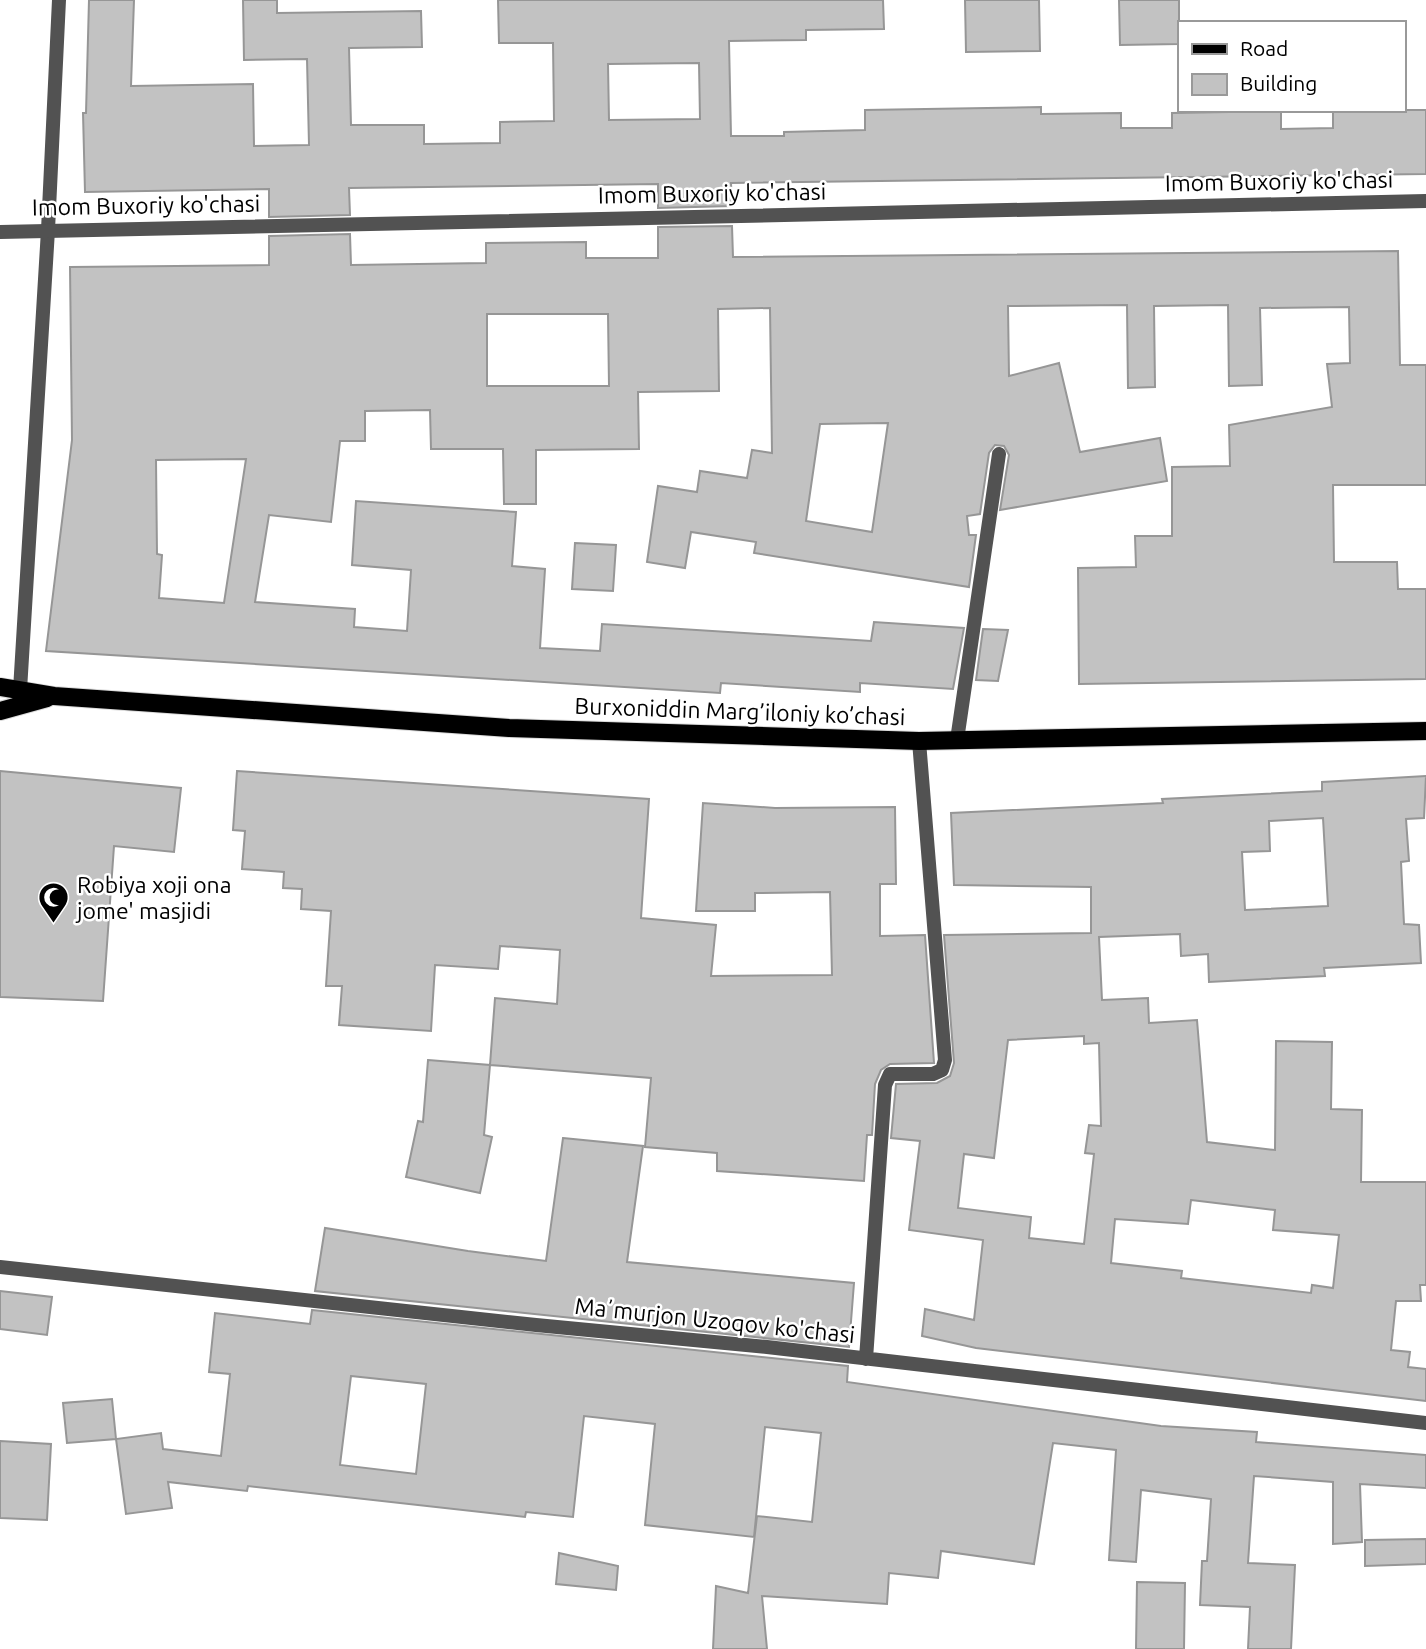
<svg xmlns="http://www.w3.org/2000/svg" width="1426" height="1649" viewBox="0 0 1426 1649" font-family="Ubuntu,sans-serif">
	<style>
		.building { fill: #c2c2c2; stroke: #969696; stroke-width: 2; fill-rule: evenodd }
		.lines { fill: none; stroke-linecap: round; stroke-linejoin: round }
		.primary-casing { stroke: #dbdbdb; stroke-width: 20 }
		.lane { stroke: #525252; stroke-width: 14 }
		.street { stroke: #525252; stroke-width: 14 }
		.primary { stroke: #000; stroke-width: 18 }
		.labels { text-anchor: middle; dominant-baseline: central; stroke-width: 5; stroke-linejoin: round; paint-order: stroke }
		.street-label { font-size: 23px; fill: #000; stroke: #fff }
		.poi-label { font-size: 23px; fill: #000; stroke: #fff; text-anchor: start }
	</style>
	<rect width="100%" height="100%" fill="#fff"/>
	<path class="building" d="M89,0H134L131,86L253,84L254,146L309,145L307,59L244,60L243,0H277V13L421,11L422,47L349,48L351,125H424V144L500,143V122L554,121L553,43H499L498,0H883L884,29L806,30V40L729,41L731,136H784V132L865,130V110L1041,107V114L1121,113V128H1172V113L1281,111V129L1333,128V110H1426V174L731,183L732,206L658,208V184L349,188L350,215L269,217V189L85,192L83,113H86ZM699,63L700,119L609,120L608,64Z
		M965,0H1039L1040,51L966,52Z
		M1119,0H1179V44L1120,45Z
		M732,226L733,257L1398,251L1400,365H1426V485H1333L1334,562H1397L1398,589H1426V679L1079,684L1078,568L1136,567L1135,536H1172V467L1230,466L1229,425L1332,407L1327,364L1350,363L1349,307L1260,308L1262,385L1229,386L1228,305L1154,306L1155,387L1128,388L1127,305L1008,306L1009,376L1059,363L1080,452L1160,438L1167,481L1000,510L1009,455L1004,446L995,445L989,453L980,514L967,516L969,535H976L969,587L754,553L756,542L691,532L685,568L647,562L658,486L697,492L700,471L747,478L752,450L772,453L770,308L718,309L719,391L638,392L639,449L536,450V504H504L503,449H431L430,410L365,411V441H340L331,522L269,515L255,602L355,609L354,627L407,631L411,570L352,565L356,501L516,512L512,566L545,569L540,648L600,651L602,624L871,641L874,622L964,628L953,689L860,683V692L721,683L720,693L46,651L72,440L70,267L269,265V236L350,234L351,265L486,263V243L586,242V258H658V227ZM487,314H608L609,386H487ZM888,423L872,532L806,521L820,424ZM246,459L224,603L159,598L162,555L157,554L156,460Z
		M575,543L616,545L613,591L572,589Z
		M983,629L1008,630L998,681L976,680Z
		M0,771L181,788L174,852L114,846L103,1001L0,997Z
		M237,771L649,799L641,918L716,925L711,976L832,975L830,892L755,893V911H696L703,803L775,808L895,807L896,884H880V936L925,935L934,1063L890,1064L881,1070L875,1084L872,1135H867L864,1181L717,1171V1153L645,1147L651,1078L490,1065L495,998L557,1004L560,950L500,946L498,969L435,965L431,1031L339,1025L342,986H326L331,911L301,909L302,889L283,888L284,872L242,869L245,831L233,830Z
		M1426,776L1424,818L1406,819L1409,861L1401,862L1404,924L1419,925L1421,963L1324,968L1325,976L1209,982L1208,954L1181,956L1180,934L1099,937L1102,1000L1148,998L1149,1023L1197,1020L1207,1142L1275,1150L1276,1041L1332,1042L1331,1109L1362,1110L1361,1182H1426V1285H1420L1421,1301H1396L1391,1350L1410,1352L1408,1367L1426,1369V1401L976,1348L922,1336L925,1309L974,1320L983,1240L909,1230L920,1141L891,1138L896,1084L937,1083L950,1076L954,1063L944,935L1091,933V887L954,885L951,813L1163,803L1162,799L1322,791V782ZM1323,818L1328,906L1245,910L1242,852L1270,851L1269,821ZM1084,1036V1044L1099,1043L1101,1126L1089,1125L1085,1153L1094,1154L1084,1244L1029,1238L1031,1217L958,1208L964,1154L994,1158L1008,1040ZM1191,1200L1275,1210L1273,1230L1339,1235L1333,1288L1312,1285L1311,1293L1181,1278L1182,1271L1111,1263L1115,1219L1188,1224Z
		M428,1060L490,1065L484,1135L492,1137L480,1193L406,1177L418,1121L423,1122Z
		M563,1138L643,1146L627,1262L854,1283L849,1347L315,1291L325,1228L468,1251L546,1261Z
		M0,1291L52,1297L47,1335L0,1329Z
		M312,1310L848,1366L847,1382L1161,1426L1257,1432L1256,1442L1426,1455V1488L1360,1484L1362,1542L1333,1544V1482L1254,1476L1248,1563L1295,1565L1291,1649H1248L1250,1607L1200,1605L1202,1561H1207L1211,1499L1141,1490L1136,1562L1109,1560L1116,1450L1053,1443L1034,1564L941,1551L938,1578L889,1573L887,1604L762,1596L767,1649H713L716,1586L748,1593L757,1516L812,1522L821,1433L765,1427L754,1537L645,1525L655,1424L584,1416L573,1517L526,1512L525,1517L248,1486L247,1491L168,1482L172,1508L126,1514L116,1439L161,1433L163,1449L221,1456L230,1374L209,1372L215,1313L310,1324ZM351,1376L426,1384L416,1474L340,1465Z
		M112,1399L116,1439L67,1443L63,1403Z
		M0,1441L51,1444L47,1520L0,1518Z
		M1426,1539V1564L1365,1566V1540Z
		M559,1553L618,1566L616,1590L556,1584Z
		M1137,1582L1185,1583L1184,1649H1136Z"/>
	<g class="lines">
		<defs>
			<path id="primary" d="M0,687L54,696L509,728L919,741L1426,731
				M0,711L47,698"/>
		</defs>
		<use href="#primary" class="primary-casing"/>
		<path class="lane" d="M20,690L48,230L59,0
			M957,740L999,454"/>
		<path class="street" d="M0,232L1426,201
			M0,1267L536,1325L767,1347L1426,1423
			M866,1359L885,1085L890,1074H933L942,1070L945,1060L919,741"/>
		<use href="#primary" class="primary"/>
	</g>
	<defs>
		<symbol id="mosque-pin" viewBox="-11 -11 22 30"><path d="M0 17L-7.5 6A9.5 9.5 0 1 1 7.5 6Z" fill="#000" stroke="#fff"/><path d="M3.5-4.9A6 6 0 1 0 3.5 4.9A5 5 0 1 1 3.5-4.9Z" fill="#fff"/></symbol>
	</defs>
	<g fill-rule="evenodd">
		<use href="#mosque-pin" x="36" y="880" width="35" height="47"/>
	</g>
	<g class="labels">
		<g class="street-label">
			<text transform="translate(1279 181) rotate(-1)">Imom Buxoriy ko'chasi</text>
			<text transform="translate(712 193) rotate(-1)">Imom Buxoriy ko'chasi</text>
			<text transform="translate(146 205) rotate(-1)">Imom Buxoriy ko'chasi</text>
			<text transform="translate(740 711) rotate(2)">Burxoniddin Marg’iloniy ko’chasi</text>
			<text transform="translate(715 1320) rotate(6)">Maʼmurjon Uzoqov ko'chasi</text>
		</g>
		<g class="poi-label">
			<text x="77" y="884">Robiya xoji ona<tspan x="77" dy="26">jome' masjidi</tspan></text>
		</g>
	</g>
	<rect x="1178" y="21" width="228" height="91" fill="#ffffff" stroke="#999999" stroke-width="2"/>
	<rect x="1192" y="44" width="35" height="10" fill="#000000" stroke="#999999" stroke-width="2"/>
	<text x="1240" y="56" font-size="21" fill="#000000">Road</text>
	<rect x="1192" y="74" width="35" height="21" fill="#c2c2c2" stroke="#999999" stroke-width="2"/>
	<text x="1240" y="91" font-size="21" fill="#000000">Building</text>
</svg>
